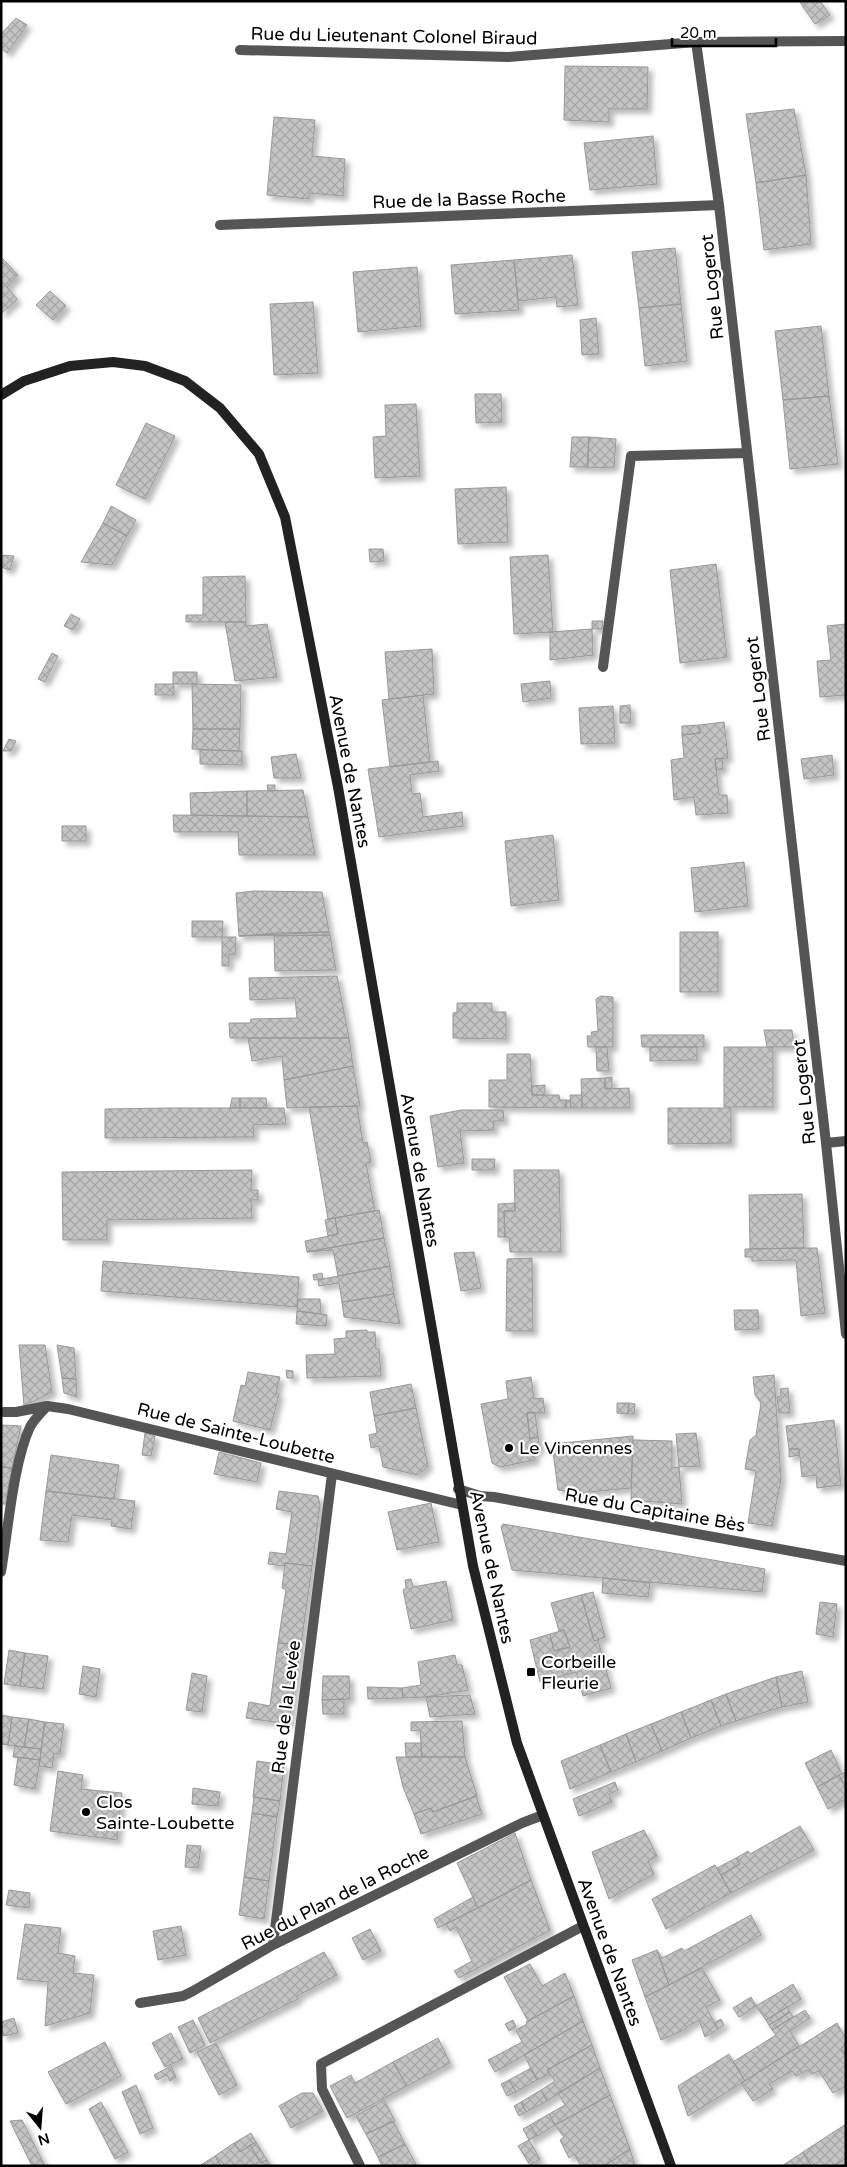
<svg xmlns="http://www.w3.org/2000/svg" width="847" height="2167" viewBox="0 0 847 2167" font-family="'Varela Round',sans-serif">
	<style>
		.building { fill: url(#building-cross-hatch); stroke: #999; filter: url(#shadow) }
		.lines { fill: none; stroke-linecap: round; stroke-linejoin: round }
		.service { stroke: #555; stroke-width: 10 }
		.minor { stroke: #555; stroke-width: 10 }
		.secondary { stroke: #222; stroke-width: 10 }
		.poi-dot { fill: #000; stroke: #fff; stroke-width: 2 }
		.labels { text-anchor: middle; dominant-baseline: central; stroke-width: 4.5; stroke-linejoin: round; paint-order: stroke }
		.street-label { font-size: 18px; fill: #000; stroke: #fff }
		.poi-label { font-size: 18px; fill: #000; stroke: #fff; text-anchor: start }
	</style>
	<defs>
		<pattern id="building-cross-hatch" width="8" height="8" patternUnits="userSpaceOnUse" patternTransform="scale(1.25)"><rect width="8" height="8" fill="#c4c4c4"/><path d="M0 0l8 8M0 8l8-8" fill="none" stroke="#a7a7a7"/></pattern>
		<filter id="shadow"><feDropShadow dx="4.5" dy="4.5" stdDeviation="2.5" flood-color="#0004"/></filter>
	</defs>
	<rect width="100%" height="100%" fill="#fff"/>
	<path class="building" d="M799,1H820L830,15L815,24Z
		M16,18L27,25L7,53L1,48V34Z
		M565,66L648,67L647,109H609V122L564,120Z
		M794,109L806,175L756,183L746,114Z
		M274,117L315,120L312,156L345,159L343,196L309,193V199L267,195Z
		M653,136L657,184L590,190L584,143Z
		M806,175L811,244L764,250L756,183Z
		M675,248L681,304L639,308L632,252Z
		M572,255L578,305L557,307L556,297L518,301L514,260Z
		M1,257L18,275L7,287L17,299L1,314Z
		M514,260L519,310L455,314L451,265Z
		M417,267L421,326L358,332L353,272Z
		M50,291L66,306L53,320L36,305Z
		M313,302L318,373L274,375L270,304Z
		M681,304L687,361L645,366L639,308Z
		M596,318L599,354L582,355L580,320Z
		M821,326L829,396L783,400L775,331Z
		M475,394H501L502,422L476,423Z
		M829,396L838,464L790,469L783,400Z
		M416,404L420,476L375,478L373,437L386,436L385,405Z
		M146,423L175,436L145,499L116,485Z
		M572,437H589L588,467H570Z
		M589,437L616,439L614,467L587,468Z
		M506,487L508,542L458,544L455,489Z
		M111,506L136,520L127,536L103,523Z
		M103,523L127,536L112,565L81,562Z
		M369,549H383L384,561L370,562Z
		M1,555L14,556L10,570L1,567Z
		M548,555L553,632L514,634L510,557Z
		M716,564L727,657L680,663L670,570Z
		M245,576L246,622H186V615H203V577Z
		M71,614L80,619L73,630L64,626Z
		M592,621H603L602,629H592Z
		M225,622H246V626L267,624L277,677L235,681Z
		M846,624V695L820,697L817,661L831,660L827,626Z
		M592,629L593,655L550,660V632Z
		M432,649L434,694L389,699L385,652Z
		M52,653L58,656L45,682L38,679Z
		M173,672H197V684H174V695H155V684H173Z
		M550,681L551,698L523,702L521,684Z
		M192,684L241,685L240,729H193Z
		M423,695L430,762L390,767L382,700Z
		M630,705L631,723H620V706Z
		M613,706L615,743L581,744L579,708Z
		M724,722L728,758L715,759L719,795H727L728,813L696,815L694,797L674,800L671,760L684,758L682,735L700,733L699,725Z
		M699,725L700,733L682,735V726Z
		M193,729H240L239,751L192,749Z
		M9,739L16,741L11,751H3Z
		M200,750L242,751V765L200,764Z
		M296,754L301,778H274L271,757Z
		M832,755L834,775L804,779L801,759Z
		M722,758L723,769L716,770L715,759Z
		M438,761L439,771L410,775L412,794L420,793L423,817L462,812L463,826L379,837L368,769Z
		M267,785H275V791H268Z
		M303,790L308,817L247,816V791Z
		M247,791V816L191,815L190,793Z
		M173,815L308,817L315,855H239L238,832H174Z
		M62,826H86V841H62Z
		M553,835L559,900L511,906L505,841Z
		M744,862L748,906L695,912L691,868Z
		M254,891L322,892L329,932L239,936L236,893Z
		M192,921H223L222,937H192Z
		M329,932L330,935L239,936L278,933Z
		M680,932H718V992H680Z
		M330,935L336,970L275,971L274,936Z
		M222,937H236L235,955L229,954V966H222Z
		M337,976L349,1038H230L229,1023H250L251,1019L297,1018L295,998L250,1000L249,978Z
		M601,996L613,997V1047H588L587,1036H592L591,1032L598,1031L596,999Z
		M457,1003H492V1012H506V1039L453,1038V1013L457,1012Z
		M764,1030H792L794,1047H767Z
		M641,1035H704V1047H642Z
		M248,1038H349L353,1066L284,1080L282,1056L252,1061Z
		M596,1047H607L609,1071H597Z
		M650,1047H697V1060L650,1061Z
		M724,1047H773V1107H724Z
		M507,1054H530L532,1095H559L560,1100H566V1108L489,1107V1080H507Z
		M353,1066L360,1106L287,1108L284,1080Z
		M612,1077V1088L605,1089V1078Z
		M605,1078V1089L629,1088L630,1108H582L581,1079Z
		M545,1085V1095H532V1086Z
		M570,1095H582V1108H571Z
		M232,1098H240V1108H230Z
		M240,1098H266L267,1108H240Z
		M566,1100H570L571,1108H566Z
		M357,1106L363,1143L367,1142L371,1162L366,1163L375,1211L328,1219L309,1107Z
		M171,1108H284L286,1124L253,1125L254,1137L105,1138V1109Z
		M668,1108H731V1143L668,1144Z
		M461,1110H503L504,1121H493L494,1130L460,1131L464,1163L438,1167L430,1116Z
		M472,1159H495L494,1170H472Z
		M252,1170L251,1190H258V1200H251L252,1218L107,1220V1240H63L62,1172Z
		M514,1170H559L561,1252H510L509,1237H505L504,1211H515Z
		M802,1194L804,1248L750,1249L749,1195Z
		M515,1203V1211H504L505,1237H498V1204Z
		M379,1210L384,1238L307,1252L305,1241L338,1234L335,1218Z
		M335,1218L338,1234L328,1236L325,1220Z
		M384,1238L390,1266L338,1276L333,1250L307,1252Z
		M804,1248H817L825,1313L801,1316L796,1260L752,1261V1257H745V1249Z
		M474,1252L481,1288L461,1291L454,1253Z
		M532,1258L533,1331H506L507,1259Z
		M103,1261L299,1277L297,1307L101,1291Z
		M390,1266L394,1294L342,1302L339,1283L319,1286L318,1280Z
		M322,1273L323,1279L314,1280L313,1275Z
		M394,1294L400,1324L344,1317L342,1302Z
		M298,1299H320L321,1314L297,1311Z
		M734,1310H758L759,1329L735,1330Z
		M297,1311L327,1315L326,1326L296,1324Z
		M367,1330V1332H375L376,1349H379L381,1376L307,1378L306,1355L335,1354L334,1339L346,1338V1331Z
		M19,1345H45L52,1392L24,1406Z
		M57,1345L74,1348L76,1379L62,1378Z
		M286,1370L293,1371V1378H287Z
		M248,1372L280,1377L276,1393L279,1394L270,1430L233,1421L241,1385L245,1386Z
		M774,1375L781,1479L772,1526L748,1523L756,1471L745,1469L750,1440L756,1435L761,1403L755,1395L753,1377Z
		M531,1377L534,1399L543,1398L545,1413H527L530,1439L538,1437L540,1450L534,1451L535,1460L500,1467L492,1463L481,1404L508,1399L506,1381Z
		M62,1378L76,1379L77,1397L64,1393Z
		M411,1384L416,1408L374,1416L370,1392Z
		M788,1388L790,1413H779L777,1397L781,1396L780,1389Z
		M617,1403H629L628,1414L617,1413Z
		M629,1403L635,1404L634,1414H628Z
		M416,1408L428,1466L418,1475L383,1467L379,1446L371,1448L369,1435L377,1433L374,1416Z
		M535,1412L538,1437L530,1439L527,1413Z
		M834,1420L841,1485L817,1488L816,1475L802,1477L799,1449H789L786,1426Z
		M1,1425L21,1426L12,1468L1,1467Z
		M145,1433L155,1436L151,1456L142,1455Z
		M696,1433L700,1466L679,1467L676,1434Z
		M633,1436L631,1488L578,1493L558,1490L552,1444Z
		M633,1440L672,1441V1468L679,1467L682,1504L631,1500Z
		M789,1449H799V1455L789,1457Z
		M219,1452L261,1463L257,1482L214,1474Z
		M51,1455L119,1465L114,1499L46,1491Z
		M1,1467L12,1468L5,1504H1Z
		M46,1491L135,1501L131,1529L111,1526L112,1520L72,1515L68,1542L40,1540Z
		M279,1491L318,1496L320,1505L312,1566L285,1563L284,1566L268,1564L270,1552L286,1554L292,1512L276,1509Z
		M431,1503L439,1542L397,1550L388,1512Z
		M503,1524L765,1569L762,1592L512,1570L501,1527Z
		M285,1563L312,1566L301,1645L278,1643L286,1589L282,1588Z
		M603,1578L650,1583L648,1597L602,1593Z
		M411,1579L413,1587L446,1581L453,1620L411,1629L403,1590L406,1588L405,1580Z
		M593,1592L605,1637L594,1641L581,1595Z
		M581,1595L594,1641L598,1640L611,1688L583,1696L576,1672L540,1682L530,1640L550,1634L554,1651L570,1647L564,1630L559,1631L551,1603Z
		M820,1602L837,1604L833,1637L816,1634Z
		M564,1630L570,1647L554,1651L550,1634Z
		M278,1643L301,1645L289,1724L246,1718L249,1702L270,1706Z
		M9,1650L25,1653L20,1686L4,1684Z
		M25,1653L48,1656L43,1689L20,1686Z
		M455,1655L457,1665H462L468,1690L426,1697L403,1698L402,1688L421,1685L418,1662Z
		M83,1666L100,1669L96,1697L79,1694Z
		M802,1671L808,1702L782,1707L776,1677Z
		M192,1673L207,1676L202,1712L186,1710Z
		M323,1676H349L350,1699L322,1700Z
		M776,1677L782,1707L736,1721L726,1694Z
		M367,1687L402,1688L403,1698L368,1699Z
		M726,1694L736,1721L721,1726L711,1700Z
		M470,1695L475,1714L430,1717L426,1697Z
		M344,1699V1714H323L322,1700Z
		M711,1700L721,1726L691,1738L681,1712Z
		M681,1712L691,1738L662,1751L651,1724Z
		M1,1715L12,1717L8,1745L1,1744Z
		M12,1717L29,1719L24,1747L8,1745Z
		M29,1719L45,1722L41,1749L24,1747Z
		M462,1721L465,1757H422L420,1730L411,1731V1722Z
		M45,1722L64,1724L60,1754H54L52,1768L39,1766Z
		M651,1724L662,1751L636,1762L626,1734Z
		M626,1734L636,1762L611,1772L600,1745Z
		M405,1743H421L422,1757H406Z
		M600,1745L611,1772L570,1789L561,1761Z
		M15,1746L41,1749L40,1760L13,1757Z
		M831,1750L842,1774L817,1787L805,1763Z
		M18,1757L40,1760L35,1789L14,1785Z
		M396,1757H465L477,1796L433,1812L431,1808L414,1814L403,1787Z
		M257,1761L284,1765L280,1801L253,1797Z
		M58,1771L83,1775L81,1789L122,1793L117,1840L50,1831Z
		M846,1772V1788L839,1775Z
		M839,1775L846,1788V1799L828,1809L817,1787Z
		M615,1782L618,1790L609,1794L612,1802L579,1816L573,1799Z
		M193,1788L220,1792L218,1806L192,1804Z
		M476,1796L482,1814L421,1834L414,1814L431,1808L433,1812Z
		M254,1797L280,1801L277,1817L252,1813Z
		M252,1813L277,1817L269,1881L244,1877Z
		M800,1826L814,1850L731,1893L721,1875L740,1864L736,1858L748,1851L750,1854Z
		M644,1830L657,1856L648,1861L654,1874L609,1899L592,1852Z
		M515,1833L531,1880L478,1908L457,1863Z
		M187,1845L201,1846L198,1868L185,1867Z
		M736,1858L740,1864L721,1875L717,1868Z
		M715,1865L731,1893L666,1929L652,1899Z
		M244,1877L269,1881L264,1919L239,1915Z
		M531,1880L550,1930L459,1978L454,1971L472,1961L456,1927L450,1931L446,1924Z
		M9,1890L30,1893L29,1908L6,1905Z
		M473,1897L478,1908L438,1928L434,1919Z
		M751,1915L761,1935L669,1985L657,1950L662,1958L682,1948L684,1951Z
		M25,1924L61,1928L58,1953L75,1956L73,1973L94,1975L90,2013L45,2026L48,1982L17,1979Z
		M181,1926L186,1955L158,1960L153,1931Z
		M370,1929L381,1951L363,1960L352,1938Z
		M657,1950L669,1985L645,1997L632,1960Z
		M324,1952L337,1975L297,1996L298,1999L210,2043L198,2018Z
		M530,1964L542,1986L565,1973L574,1996L528,2021L504,1977Z
		M702,1968L720,2000L706,2007L718,2029L705,2037L699,2020L686,2027V2029L661,2040L645,1997Z
		M793,1984L801,1999L766,2020L756,2006Z
		M574,1996L583,2021L495,2072L488,2060L522,2042L516,2030L527,2024L526,2022L528,2021Z
		M751,1997L756,2006L739,2017L733,2008Z
		M787,2007L790,2012L769,2025L766,2020Z
		M805,2010L810,2018L790,2031L799,2046L745,2081L733,2062L776,2035L772,2030Z
		M790,2012L793,2017L772,2030L769,2025Z
		M14,2018L18,2033L3,2036L1,2022Z
		M721,2019L724,2025L718,2029L714,2023Z
		M193,2020L205,2045L190,2053L178,2027Z
		M513,2020L516,2027L509,2031L505,2024Z
		M583,2021L592,2045L547,2070L550,2074L537,2080L524,2055Z
		M837,2023L846,2039V2044L841,2048L846,2056V2086L833,2093L819,2071L812,2074L807,2070L796,2076L792,2071L769,2084L773,2089L753,2101L741,2083Z
		M171,2033L183,2059L165,2067L152,2043Z
		M438,2038L450,2063L407,2086L393,2062Z
		M105,2042L121,2076L66,2104L48,2072Z
		M216,2043L237,2085L219,2095L197,2052Z
		M846,2044V2056L841,2048Z
		M592,2045L600,2068L547,2101L541,2090L555,2081L547,2070Z
		M729,2054L745,2081L688,2116L678,2086Z
		M393,2062L407,2086L347,2118L330,2086L351,2075L355,2083Z
		M171,2066L176,2077L170,2081L167,2075L157,2080L154,2075Z
		M531,2068L537,2080L516,2092L509,2080Z
		M600,2068L610,2095L555,2125L549,2114L565,2105L558,2093Z
		M509,2080L516,2092L507,2096L501,2084Z
		M136,2085L153,2128L140,2134L122,2092Z
		M541,2090L547,2101L526,2112L521,2102Z
		M302,2093H313L323,2111L291,2128L279,2106Z
		M610,2095L630,2149L604,2166H581L574,2154L569,2158L560,2140L564,2137L555,2125Z
		M384,2100L395,2121L366,2134L356,2116Z
		M101,2102L128,2152L115,2159L89,2109Z
		M521,2102L526,2112L519,2116L514,2106Z
		M549,2114L555,2125L537,2136L530,2125Z
		M22,2120L45,2166H32L10,2121Z
		M393,2121L405,2144L378,2157L366,2134Z
		M846,2124V2158L834,2166H811L803,2152Z
		M530,2125L537,2136L529,2140L523,2129Z
		M251,2133L256,2142L240,2152L234,2143Z
		M529,2140L540,2159L530,2165L518,2146Z
		M256,2142L267,2160L261,2163L250,2145Z
		M234,2143L240,2152L250,2145L261,2163L267,2160L271,2166H221L215,2156Z
		M405,2144L417,2166H382L378,2157Z
		M630,2149L635,2166H604Z
		M803,2152L811,2166H782Z
		M215,2156L221,2166H199Z
		M846,2158V2166H834Z"/>
	<g class="lines">
		<path class="service" d="M826,1143L846,1141
			M360,2166L322,2089L321,2064L583,1926"/>
		<path class="minor" d="M696,42L719,205L826,1143L846,1334
			M240,50L508,57L696,42L846,41
			M220,225L719,205
			M603,667L631,456L747,453
			M1,1412H16L47,1406L68,1409L462,1505
			M458,1489L480,1496L494,1497L846,1561
			M1,1572C8,1531 13,1464 30,1427C34,1419 41,1413 47,1406
			M273,1945L332,1474
			M140,2003L183,1996L193,1991L273,1945L522,1823L543,1815"/>
		<path class="secondary" d="M1,395L24,381L70,366L113,362L145,366L185,381L220,408L259,454L285,517L338,787L473,1566L517,1743L671,2166"/>
	</g>
	<g class="poi-dot">
		<circle cx="509" cy="1448" r="5"/>
		<rect x="526" y="1667" width="10" height="10" rx="2.5"/>
		<circle cx="86" cy="1812" r="5"/>
	</g>
	<g class="labels">
		<g class="street-label">
			<text transform="translate(394 36) rotate(1)">Rue du Lieutenant Colonel Biraud</text>
			<text transform="translate(469 199) rotate(-2)">Rue de la Basse Roche</text>
			<text transform="translate(712 287) rotate(-96)">Rue Logerot</text>
			<text transform="translate(758 689) rotate(-97)">Rue Logerot</text>
			<text transform="translate(350 771) rotate(79)">Avenue de Nantes</text>
			<text transform="translate(804 1092) rotate(-96)">Rue Logerot</text>
			<text transform="translate(420 1170) rotate(80)">Avenue de Nantes</text>
			<text transform="translate(236 1433) rotate(14)">Rue de Sainte-Loubette</text>
			<text transform="translate(655 1510) rotate(10)">Rue du Capitaine Bès</text>
			<text transform="translate(492 1567) rotate(78)">Avenue de Nantes</text>
			<text transform="translate(286 1707) rotate(-83)">Rue de la Levée</text>
			<text transform="translate(335 1898) rotate(-27)">Rue du Plan de la Roche</text>
			<text transform="translate(610 1952) rotate(70)">Avenue de Nantes</text>
		</g>
		<g class="poi-label">
			<text x="519" y="1448">Le Vincennes</text>
			<text x="541" y="1662">Corbeille<tspan x="541" dy="21">Fleurie</tspan></text>
			<text x="96" y="1802">Clos<tspan x="96" dy="21">Sainte-Loubette</tspan></text>
		</g>
	</g>
	<rect width="847" height="2167" fill="none" stroke="#000000" stroke-width="5"/>
	<g transform="translate(40 2127) rotate(163)" stroke="#ffffff" stroke-width="4" paint-order="stroke">
	<path d="M0-4L9 19L0 12L-9 19Z" fill="#000000"/>
	<text y="-8" font-size="14" font-weight="bold" text-anchor="middle" fill="#000000">N</text>
	</g>
	<path d="M672 38v8h104v-8" fill="none" stroke="#000000" stroke-width="2.5"/>
	<text x="680" y="38" font-size="15" fill="#000000" stroke="#ffffff" stroke-width="4" paint-order="stroke">20 m</text>
</svg>
